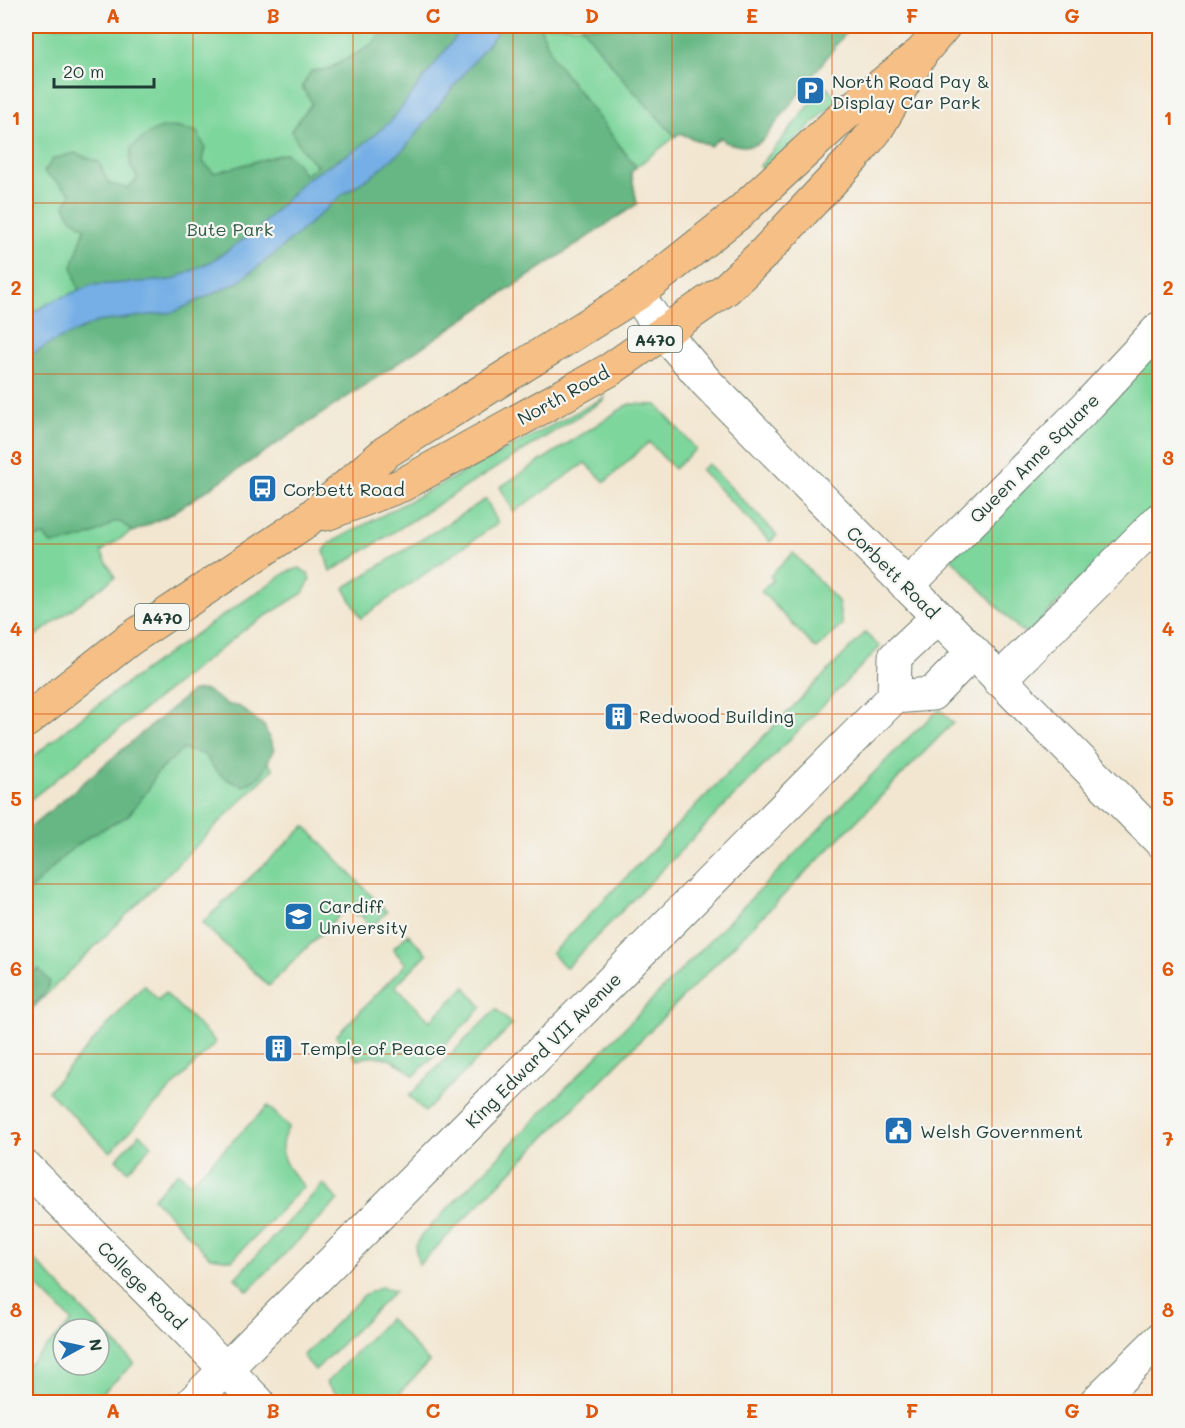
<svg xmlns="http://www.w3.org/2000/svg" width="1185" height="1428" viewBox="0 0 1185 1428" font-family="Mali,sans-serif">
	<style>
		.green { fill: #7dd69b; stroke: #4e8a68; stroke-width: 1.5 }
		.forest { fill: #66b783; stroke: #427a5c; stroke-width: 1.5 }
		.water { fill: #75afe5; stroke: #4a768c; stroke-width: 1.5 }
		.lines { fill: none; stroke-linecap: round; stroke-linejoin: round }
		.minor-casing { stroke: #69786b; stroke-width: 35 }
		.major-casing { stroke: #69786b; stroke-width: 35 }
		.minor { stroke: #fff; stroke-width: 33 }
		.major { stroke: #f5bf86; stroke-width: 33 }
		.grid { fill: none; stroke: #de580e; stroke-width: 1.5; stroke-opacity: 0.55 }
		.labels { text-anchor: middle; dominant-baseline: central; stroke-width: 4.5; stroke-linejoin: round; paint-order: stroke }
		.shield { fill: #f6f6f2; stroke: #60746d; stroke-width: 1.5 }
		.shield-label { font-size: 16px; font-weight: bold; fill: #1f3d34 }
		.poi-label { font-size: 18px; fill: #1f3d34; stroke: #f6f6f2; text-anchor: start }
		.park-label { font-size: 18px; fill: #325c49; stroke: #f6f6f2 }
		.street-label { font-size: 18px; fill: #1f3d34; stroke: #f6f6f2 }
		.neatline { fill: none; stroke: #de580e; stroke-width: 2 }
		.grid-label { font-size: 20px; text-anchor: middle; font-weight: bold; fill: #de580e }
	</style>
	<rect width="100%" height="100%" fill="#f6f6f2"/>
	<filter id="ink" filterUnits="userSpaceOnUse"><feTurbulence type="fractalNoise" baseFrequency=".0167" numOctaves="2"/><feDisplacementMap in="SourceGraphic" scale="12" xChannelSelector="R" yChannelSelector="G"/><feConvolveMatrix kernelMatrix="1 2 1 2 8 2 1 2 1" color-interpolation-filters="sRGB"/></filter>
	<filter id="wash" filterUnits="userSpaceOnUse"><feTurbulence type="fractalNoise" baseFrequency=".008" numOctaves="4" result="noise"/><feDisplacementMap in="SourceGraphic" scale="24" xChannelSelector="R" yChannelSelector="G"/><feGaussianBlur stdDeviation="1.35" result="paint"/><feColorMatrix in="noise" values="0 0 0 0 0 0 0 0 0 0 0 0 0 0 0 0 0 1.4 0 .05"/><feComposite in="paint" operator="in"/></filter>
	<g filter="url(#wash)">
		<rect width="100%" height="100%" fill="#f2e6d0"/>
		<path class="green" d="M26,26H815L710,146L680,133L631,171L637,204L171,514L129,533L101,552L115,577L26,643Z
			M825,86L839,99L764,170L760,166Z
			M1159,345L1160,500L1027,634L1023,630L1021,631L951,558Z
			M605,397L604,400L330,572L324,551L330,543Z
			M629,404L657,405L696,449L674,469L649,442L605,482L585,463L514,512L500,487Z
			M708,464L777,535L770,542L701,470Z
			M486,499L498,523L361,618L344,588Z
			M793,553L838,601L842,625L816,649L761,591L773,580L770,576Z
			M300,568L308,574L310,580L303,593L248,627L26,803V763C108,692 197,633 287,572Z
			M865,633L880,647L566,968L552,953Z
			M202,690L273,769L26,1015V862Z
			M940,709L953,723L419,1265L415,1247L421,1236L910,736Z
			M305,826L387,912L371,927L359,913L356,916L343,904L336,911L340,914L269,986L202,923Z
			M408,934L427,954L395,986L430,1021L465,987L482,1007L414,1076C398,1061 381,1051 358,1060L336,1036L406,964L393,949Z
			M144,985L158,1000L165,993L216,1042L110,1152L48,1091Z
			M496,1009L512,1025L425,1112L409,1096Z
			M268,1106L289,1127C273,1150 286,1169 304,1186L232,1260L210,1257L153,1198L178,1172L190,1183Z
			M140,1134L152,1145L128,1171L116,1159Z
			M323,1184L338,1200L248,1291L235,1278Z
			M26,1251L134,1363L93,1402H26V1367L63,1331V1365H99V1329H65L72,1321L36,1285L30,1290L26,1285Z
			M381,1287L395,1291L315,1370L303,1356L364,1295Z
			M389,1318L429,1362L400,1392L409,1402H345L326,1383Z"/>
		<path class="forest" d="M384,26H540L553,58L636,167L631,172L637,204L171,514L133,532L120,522H113C96,537 73,542 51,544L44,536L26,538V352L74,307L78,288L72,267L85,228L71,218L65,206L71,193L44,172L53,159L75,153L99,162L108,183L127,188L138,179L130,165L131,148C153,127 167,122 197,132L205,147L202,161L214,173L286,153L297,163L304,175L317,166L302,150L291,130L312,103L302,87L311,71L328,69L372,45Z
			M581,26H851L764,139C753,150 738,146 724,142L721,137L710,146L680,133L675,136L627,84Z
			M206,690L226,704L240,707L264,726L274,749C263,769 267,776 243,786C224,780 215,772 205,755L183,749L156,774L148,790L128,816L90,836L67,853L26,894V831L192,691Z
			M39,969L50,982L44,994L26,1014V976Z"/>
		<path class="water" d="M464,26H502L405,148L373,175L342,195L277,252L238,282L174,312L97,322L51,343L26,358V316L55,300L92,285L172,280L212,261L257,230L306,179L360,147L391,121Z"/>
	</g>
	<g filter="url(#ink)">
		<g class="lines">
			<defs>
				<path id="minor" d="M637,294L664,333L707,383L1160,841
					M907,586L1090,403L1160,328
					M999,680L1160,519
					M894,697L895,657L938,617
					M26,1167L258,1402
					M193,1402L894,697L932,694L973,652
					M1096,1402L1160,1339"/>
				<path id="major" d="M326,514L402,485L611,369L726,289L763,254L854,157L876,130L922,52L944,26
					M26,721L127,641L305,522L386,452L637,294L740,212L849,111L922,52"/>
			</defs>
			<use href="#minor" class="minor-casing"/>
			<use href="#major" class="major-casing"/>
			<use href="#minor" class="minor"/>
			<use href="#major" class="major"/>
		</g>
	</g>
	<path class="grid" d="M193,26V1402M353,26V1402M513,26V1402M672,26V1402M832,26V1402M992,26V1402M26,203H1160M26,374H1160M26,544H1160M26,714H1160M26,884H1160M26,1054H1160M26,1225H1160"/>
	<defs>
		<symbol id="parking-square" viewBox="-11 -11 22 22"><rect x="-9" y="-9" width="18" height="18" rx="4" fill="#1f6fb2" stroke="#f6f6f2"/><path d="M-3.5-5.5H1a3.5 3.5 0 0 1 0 7H-1V5.5H-3.5ZM-1-3.4V-.6H.8a1.4 1.4 0 0 0 0-2.8Z" fill="#fff"/></symbol>
		<symbol id="bus-square" viewBox="-11 -11 22 22"><rect x="-9" y="-9" width="18" height="18" rx="4" fill="#1f6fb2" stroke="#f6f6f2"/><path d="M-5-6H5V4H4V6H2V4H-2V6H-4V4H-5ZM-3.5-4V0h7V-4ZM-3.5 1.2v1.5H-2V1.2ZM2 1.2v1.5H3.5V1.2Z" fill="#fff"/></symbol>
		<symbol id="building-square" viewBox="-11 -11 22 22"><rect x="-9" y="-9" width="18" height="18" rx="4" fill="#1f6fb2" stroke="#f6f6f2"/><path d="M-4-6H4V6H1V3H-1V6H-4ZM-2.5-4.3h1.7v1.8h-1.7ZM.8-4.3h1.7v1.8H.8ZM-2.5-1h1.7V.8h-1.7ZM.8-1h1.7V.8H.8Z" fill="#fff"/></symbol>
		<symbol id="university-square" viewBox="-11 -11 22 22"><rect x="-9" y="-9" width="18" height="18" rx="4" fill="#1f6fb2" stroke="#f6f6f2"/><path d="M0-5L7-2L0 1L-7-2ZM-4 1L0 2.5L4 1V4Q0 6-4 4Z" fill="#fff"/></symbol>
		<symbol id="civic-square" viewBox="-11 -11 22 22"><rect x="-9" y="-9" width="18" height="18" rx="4" fill="#1f6fb2" stroke="#f6f6f2"/><path d="M-.6-6.5H3V-4.5H.6V-3L4-1V1h2V6H-6V1h2V-1L-.6-3ZM-1.2 2.5V6h2.4V2.5Z" fill="#fff"/></symbol>
	</defs>
	<g fill-rule="evenodd">
		<use href="#parking-square" x="794" y="74" width="33" height="33"/>
		<use href="#bus-square" x="246" y="472" width="33" height="33"/>
		<use href="#building-square" x="602" y="700" width="33" height="33"/>
		<use href="#university-square" x="282" y="900" width="33" height="33"/>
		<use href="#building-square" x="262" y="1032" width="33" height="33"/>
		<use href="#civic-square" x="882" y="1114" width="33" height="33"/>
	</g>
	<g class="labels">
		<g class="shield">
			<rect x="628" y="326" width="54" height="26" rx="4.5"/>
			<rect x="135" y="604" width="54" height="26" rx="4.5"/>
		</g>
		<g class="shield-label">
			<text x="655" y="339">A470</text>
			<text x="162" y="617">A470</text>
		</g>
		<g class="poi-label">
			<text x="832" y="81">North Road Pay &amp;<tspan x="832" dy="21">Display Car Park</tspan></text>
			<text x="283" y="489">Corbett Road</text>
			<text x="639" y="716">Redwood Building</text>
			<text x="319" y="906">Cardiff<tspan x="319" dy="21">University</tspan></text>
			<text x="300" y="1048">Temple of Peace</text>
			<text x="920" y="1131">Welsh Government</text>
		</g>
		<g class="park-label">
			<text x="230" y="229">Bute Park</text>
		</g>
		<g class="street-label">
			<text transform="translate(563 395) rotate(-29)">North Road</text>
			<text transform="translate(1034 458) rotate(-45)">Queen Anne Square</text>
			<text transform="translate(893 572) rotate(45)">Corbett Road</text>
			<text transform="translate(543 1050) rotate(-45)">King Edward VII Avenue</text>
			<text transform="translate(142 1285) rotate(45)">College Road</text>
		</g>
	</g>
	<rect width="1185" height="1428" fill="none" stroke="#f6f6f2" stroke-width="66"/>
	<g transform="translate(81 1347) rotate(82)"><circle r="28" fill="#f6f6f2" stroke="#a0aca6" stroke-width="1.5"/>
	<path d="M0-4.5L10 22L0 15L-10 22Z" fill="#1f6fb2"/>
	<text y="-9" font-size="16" font-weight="bold" text-anchor="middle" fill="#1f3d34">N</text>
	</g>
	<path d="M54 78v9h100v-9" fill="none" stroke="#1f3d34" stroke-width="3"/>
	<text x="63" y="78" font-size="18" fill="#1f3d34" stroke="#f6f6f2" stroke-width="4.5" paint-order="stroke">20 m</text>
	<rect x="33" y="33" width="1119" height="1362" class="neatline"/>
	<g class="grid-label">
		<text x="113" y="23">A</text>
		<text x="273" y="23">B</text>
		<text x="433" y="23">C</text>
		<text x="592" y="23">D</text>
		<text x="752" y="23">E</text>
		<text x="912" y="23">F</text>
		<text x="1072" y="23">G</text>
		<text x="16" y="125">1</text>
		<text x="1168" y="125">1</text>
		<text x="16" y="295">2</text>
		<text x="1168" y="295">2</text>
		<text x="16" y="465">3</text>
		<text x="1168" y="465">3</text>
		<text x="16" y="636">4</text>
		<text x="1168" y="636">4</text>
		<text x="16" y="806">5</text>
		<text x="1168" y="806">5</text>
		<text x="16" y="976">6</text>
		<text x="1168" y="976">6</text>
		<text x="16" y="1146">7</text>
		<text x="1168" y="1146">7</text>
		<text x="16" y="1317">8</text>
		<text x="1168" y="1317">8</text>
		<text x="113" y="1418">A</text>
		<text x="273" y="1418">B</text>
		<text x="433" y="1418">C</text>
		<text x="592" y="1418">D</text>
		<text x="752" y="1418">E</text>
		<text x="912" y="1418">F</text>
		<text x="1072" y="1418">G</text>
	</g>
</svg>
